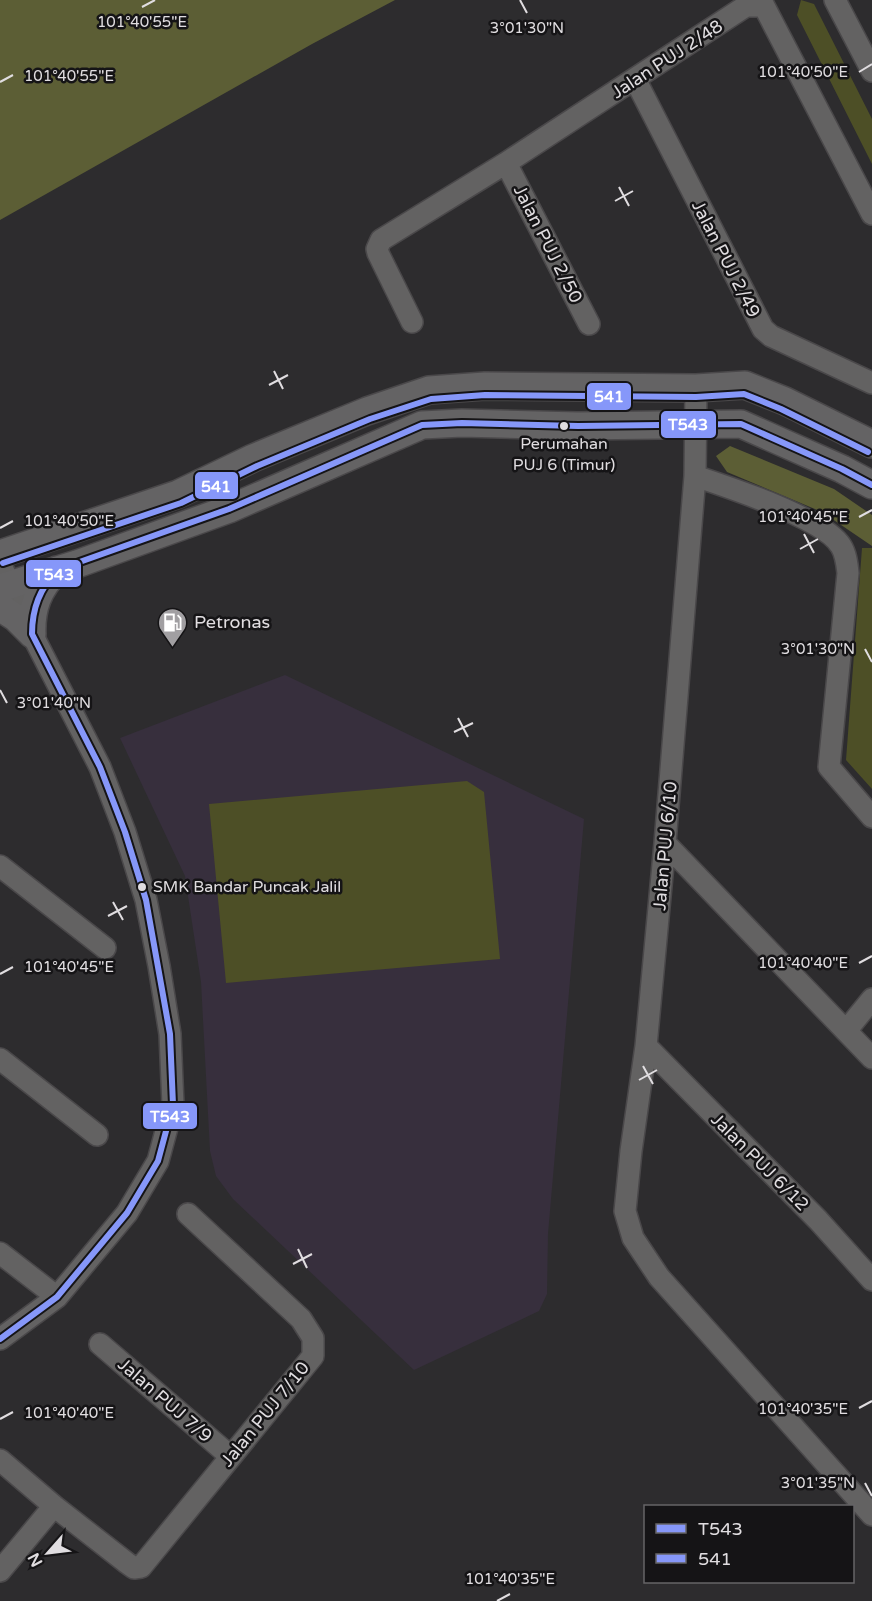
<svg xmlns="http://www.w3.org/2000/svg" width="872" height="1601" viewBox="0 0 872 1601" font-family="'Varela Round',sans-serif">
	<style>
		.education { fill: #372f3d }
		.green { fill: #4d4f26 }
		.forest { fill: #5c5e35 }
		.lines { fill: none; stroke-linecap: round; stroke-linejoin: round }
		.minor-casing { stroke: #4a484a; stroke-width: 24 }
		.major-casing { stroke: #4a484a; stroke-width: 30 }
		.minor { stroke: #636262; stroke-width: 21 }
		.major { stroke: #646364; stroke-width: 27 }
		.bus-1-casing { stroke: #151416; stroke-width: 10 }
		.bus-2-casing { stroke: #151416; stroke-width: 10 }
		.bus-1 { stroke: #8697f9; stroke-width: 6 }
		.bus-2 { stroke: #8697f9; stroke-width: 6 }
		.ticks { fill: none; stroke: #e0dde0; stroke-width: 2 }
		.bus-dot { fill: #e0dde0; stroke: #151416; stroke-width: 2 }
		.labels { text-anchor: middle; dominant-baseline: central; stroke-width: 5; stroke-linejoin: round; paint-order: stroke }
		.bus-label { font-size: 16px; fill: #e0dde0; stroke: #151416 }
		.street-label { font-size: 18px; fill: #e0dde0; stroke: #151416 }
		.poi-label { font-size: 18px; fill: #e0dde0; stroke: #151416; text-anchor: start }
		.ticks-label { font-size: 15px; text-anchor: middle; fill: #e0dde0; stroke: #151416; stroke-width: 5; stroke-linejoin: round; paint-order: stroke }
		.line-badge { stroke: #151416; stroke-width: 2 }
		.badge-label { font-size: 16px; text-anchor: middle; font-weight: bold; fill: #fff }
	</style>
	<rect width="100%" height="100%" fill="#2d2c2e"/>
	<path class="education" d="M285,675L584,819L548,1234L547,1294L539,1311L414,1370L233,1199L216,1176L210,1151L201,982L185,876L120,738Z"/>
	<path class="green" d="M801,0L814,4L872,119V164L797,15Z
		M862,548H872V789L846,760Z
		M467,781L484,792L500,959L226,983L209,804Z"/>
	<path class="forest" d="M0,0H395L312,44L0,220Z
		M730,446L834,489L872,515V546L822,512L727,472L716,456Z"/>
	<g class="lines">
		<defs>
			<path id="minor" d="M835,0L872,71
				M635,79L763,329L771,336L872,383
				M506,163L589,324
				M412,322L378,253L377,249L381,240L506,163L746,6H764L872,214
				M696,388L695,476L665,843L646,1046L631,1151L625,1211L633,1238L659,1277L872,1515
				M695,476C728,487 824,518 841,546C846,554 847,564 848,573L829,767L872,817
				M0,563L32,634L100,767L125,832L146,900L159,966L170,1034L173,1105L158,1161L127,1213L57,1297L0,1339
				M665,843L872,1058
				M0,866L105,948
				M846,1031L872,999
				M646,1046L818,1220L872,1280
				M0,1059L97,1135
				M0,1253L57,1297
				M100,1344L230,1456
				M0,1460L54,1506L127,1563L134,1568L141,1567L313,1356V1338L301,1319L188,1214
				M0,1571L54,1506"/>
			<path id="major" d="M0,554L178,494L253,458L367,411L429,390L485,386L696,388L745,385L785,401L872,444
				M0,588L77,564L229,509L422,425L462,423L578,426L741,424L842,469L872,485
				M0,607L16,618L32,634
				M32,634C31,608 38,589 57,570"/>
		</defs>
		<use href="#minor" class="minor-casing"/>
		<use href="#major" class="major-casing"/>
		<use href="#minor" class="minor"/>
		<use href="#major" class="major"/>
		<defs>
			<path id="bus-1" d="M0,1339L57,1297L127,1213L158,1161L173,1105L170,1034L146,900L125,832L100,767L32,634C32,608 40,589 57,570L229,509L422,425L462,423L578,426L741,424L842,469L872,485"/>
			<path id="bus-2" d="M3,563L181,503L257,466L370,419L431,399L485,395L696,397L744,394L781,409L868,452"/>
		</defs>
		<use href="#bus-1" class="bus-1-casing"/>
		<use href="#bus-2" class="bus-2-casing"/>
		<use href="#bus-1" class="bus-1"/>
		<use href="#bus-2" class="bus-2"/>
	</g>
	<path class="ticks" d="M520,0L527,13M142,7L155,0M859,72L872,64M0,82L13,75M619,187L629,206M615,201L633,191M274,371L283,389M269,385L288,375M859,517L872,510M0,528L13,521M804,534L814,553M800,549L818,539M865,649L872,662M0,690L7,703M458,718L468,737M454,732L473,723M113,902L123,920M108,916L127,906M859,963L872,956M0,974L13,967M643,1066L653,1084M639,1080L657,1070M298,1249L307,1268M293,1264L312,1254M859,1408L872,1401M0,1419L13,1412M865,1483L872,1496M497,1601L510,1594"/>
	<defs>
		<symbol id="fuel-pin" viewBox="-11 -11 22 30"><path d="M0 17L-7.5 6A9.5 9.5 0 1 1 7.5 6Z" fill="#a19fa2" stroke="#151416"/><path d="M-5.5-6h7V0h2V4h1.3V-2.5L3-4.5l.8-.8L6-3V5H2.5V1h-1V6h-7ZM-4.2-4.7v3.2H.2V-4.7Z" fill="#fff"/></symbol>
	</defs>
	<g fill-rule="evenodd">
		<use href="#fuel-pin" x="156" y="606" width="33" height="45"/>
	</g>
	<g class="bus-dot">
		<circle cx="564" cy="426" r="5"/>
		<circle cx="142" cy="887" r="5"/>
	</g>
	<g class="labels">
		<g class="bus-label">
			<text x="564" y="444">Perumahan<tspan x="564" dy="21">PUJ 6 (Timur)</tspan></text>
			<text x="153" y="887" text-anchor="start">SMK Bandar Puncak Jalil</text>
		</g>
		<g class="street-label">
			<text transform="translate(667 59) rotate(-33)">Jalan PUJ 2/48</text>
			<text transform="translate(548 244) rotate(63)">Jalan PUJ 2/50</text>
			<text transform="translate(726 259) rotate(63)">Jalan PUJ 2/49</text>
			<text transform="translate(665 846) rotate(-85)">Jalan PUJ 6/10</text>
			<text transform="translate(760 1162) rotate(45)">Jalan PUJ 6/12</text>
			<text transform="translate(165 1400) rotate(41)">Jalan PUJ 7/9</text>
			<text transform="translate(265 1414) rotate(-51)">Jalan PUJ 7/10</text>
		</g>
		<g class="poi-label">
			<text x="194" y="622">Petronas</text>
		</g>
	</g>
	<g class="ticks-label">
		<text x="142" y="27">101°40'55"E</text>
		<text x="527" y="33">3°01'30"N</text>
		<text x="803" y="77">101°40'50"E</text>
		<text x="69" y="81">101°40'55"E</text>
		<text x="803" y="522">101°40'45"E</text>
		<text x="69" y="526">101°40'50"E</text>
		<text x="818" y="654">3°01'30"N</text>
		<text x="54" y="708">3°01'40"N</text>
		<text x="803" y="968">101°40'40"E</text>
		<text x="69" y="972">101°40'45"E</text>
		<text x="803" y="1414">101°40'35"E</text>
		<text x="69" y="1418">101°40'40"E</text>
		<text x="818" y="1488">3°01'35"N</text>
		<text x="510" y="1584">101°40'35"E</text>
	</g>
	<g class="line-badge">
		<rect x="586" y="382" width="46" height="29" rx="6" fill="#8697f9"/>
		<rect x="660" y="410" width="57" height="29" rx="6" fill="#8697f9"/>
		<rect x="194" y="471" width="45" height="29" rx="6" fill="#8697f9"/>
		<rect x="25" y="559" width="57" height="29" rx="6" fill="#8697f9"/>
		<rect x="142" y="1102" width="56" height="28" rx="6" fill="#8697f9"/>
	</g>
	<g class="badge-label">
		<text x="609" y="402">541</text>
		<text x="688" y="430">T543</text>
		<text x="216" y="492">541</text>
		<text x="54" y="580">T543</text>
		<text x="170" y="1122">T543</text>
	</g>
	<rect x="644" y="1505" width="210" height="78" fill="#151416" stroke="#666467" stroke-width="1.5"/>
	<rect x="656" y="1524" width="30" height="9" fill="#8697f9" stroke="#666467" stroke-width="1.5"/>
	<text x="698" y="1535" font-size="18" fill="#e0dde0">T543</text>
	<rect x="656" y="1554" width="30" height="9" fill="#8697f9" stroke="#666467" stroke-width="1.5"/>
	<text x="698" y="1565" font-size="18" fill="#e0dde0">541</text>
	<g transform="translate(48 1553) rotate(242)" stroke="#151416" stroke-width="4.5" paint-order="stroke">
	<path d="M0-4.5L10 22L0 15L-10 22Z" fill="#e0dde0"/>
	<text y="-9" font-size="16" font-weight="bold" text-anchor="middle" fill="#e0dde0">N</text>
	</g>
</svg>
